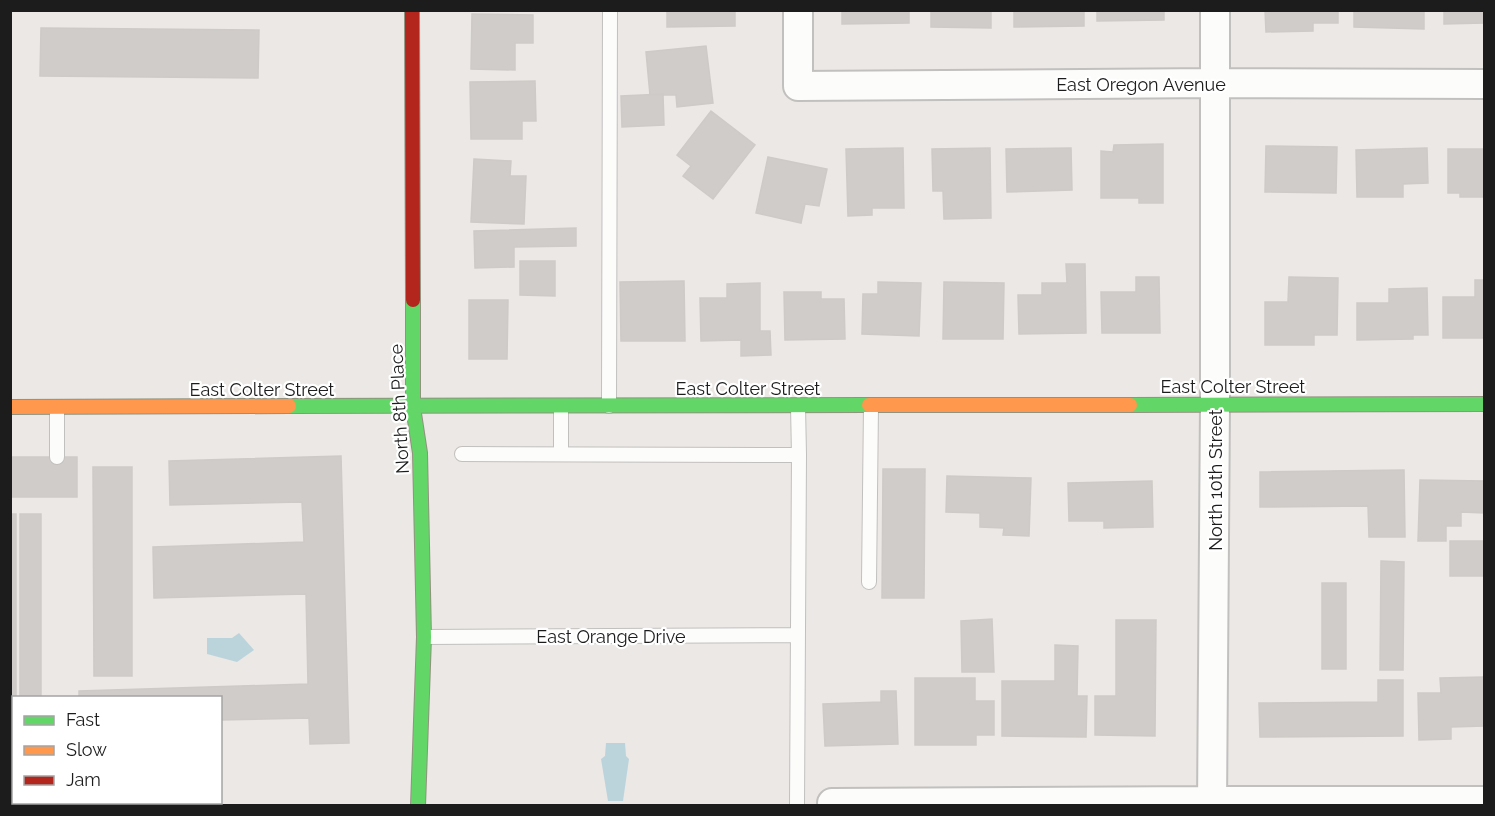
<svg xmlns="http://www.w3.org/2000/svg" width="1495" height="816" viewBox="0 0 1495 816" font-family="Raleway,sans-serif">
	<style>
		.water { fill: #bbd4db }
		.building { fill: #d0ccca; stroke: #cecac7; stroke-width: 1.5 }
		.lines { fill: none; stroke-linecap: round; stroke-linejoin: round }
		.lane-casing { stroke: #c2c0bf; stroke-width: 16 }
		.street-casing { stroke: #c2c0bf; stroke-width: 32 }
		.fast-casing { stroke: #91927f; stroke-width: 16 }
		.slow-casing { stroke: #91927f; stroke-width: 16 }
		.jam-casing { stroke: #91927f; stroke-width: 16 }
		.lane { stroke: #fcfcfb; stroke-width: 14 }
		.street { stroke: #fcfcfb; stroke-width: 28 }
		.fast { stroke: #63d668; stroke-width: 14 }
		.slow { stroke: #ff974d; stroke-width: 14 }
		.jam { stroke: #b3261e; stroke-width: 14 }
		.labels { text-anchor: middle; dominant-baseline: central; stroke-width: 4.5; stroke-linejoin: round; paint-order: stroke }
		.street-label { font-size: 18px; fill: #1c1c1c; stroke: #fff }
	</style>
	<rect width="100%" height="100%" fill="#ebe8e5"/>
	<path class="water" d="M239,633L254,650L237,662L207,654V638H232Z
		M606,743H625L626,756L629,759L623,801H608L601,759L605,756Z"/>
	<path class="building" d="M667,10H735V26L667,27Z
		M842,10H909V23L842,24Z
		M931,10H991V28L931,27Z
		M1014,10H1084V26L1014,27Z
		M1097,10H1164V20L1097,21Z
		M1265,10H1338V23H1313V31L1266,32Z
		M1354,10H1424V29L1354,27Z
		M1444,10H1484V23L1444,24Z
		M472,14L533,15V43H515V70L471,69Z
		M41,28L259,30L258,78L40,76Z
		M706,46L713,103L677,107L676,95H650L646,52Z
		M535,81L536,121H522V139H471L470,82Z
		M663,94L664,125L622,127L621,96Z
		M711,111L755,145L713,199L683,176L691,166L677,155Z
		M1163,144V203H1139V198H1101V151L1113,152L1114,145Z
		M1266,146L1337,147L1336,193L1265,192Z
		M903,148L904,208H872V215L848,216L846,149Z
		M990,148L991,218L944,219L943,191H933L932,149Z
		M1071,148L1072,190L1007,192L1006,149Z
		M1427,148L1428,183L1403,184V197H1357L1356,150Z
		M1448,149H1484V197H1460V193H1448Z
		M768,157L827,169L819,206L805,204L801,223L756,213Z
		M474,159L511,161L510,176H526L524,224L471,222Z
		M576,228V246L514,247V267L475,268L474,231Z
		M520,261H555V296L520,295Z
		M1066,264H1085L1086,333L1019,334L1018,295H1042V283H1067Z
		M1136,277H1159L1160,333H1102L1101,292H1136Z
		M1289,277L1338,278L1337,335H1314V345H1265V302H1288Z
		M1475,280H1484V338H1443V297H1475Z
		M684,281L685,341H621L620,282Z
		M878,282L921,283L919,336L862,334L863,294H878Z
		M944,282L1004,283L1003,339H943Z
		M760,283V331H770L771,355L741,356V340L701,341L700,298H727V284Z
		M1427,288L1428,335H1413V339L1357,340V303H1389V289Z
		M784,292H821V299H844L845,339L785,340Z
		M469,300H508L507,359H469Z
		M341,456L349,743L310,744L309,718L220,720V698H79V691L308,684L306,594L154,598L153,547L304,542L302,502L170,505L169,461Z
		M10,457H77V497H10Z
		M93,467H132V676H94Z
		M883,469H925L924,598H882Z
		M1404,470L1405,537H1369L1368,506L1260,507V472Z
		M947,476L1031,478L1029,536L1003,535L1004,528L980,527V513L946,512Z
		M1420,480L1484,481V513L1461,512V526H1446V541H1418Z
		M1152,481L1153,527L1104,528V521H1069L1068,483Z
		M10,514H16V698H14V712H10Z
		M20,514H41V698H20Z
		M1450,541H1484V576H1450Z
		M1381,561L1404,562L1403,670H1380Z
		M1322,583H1346V669H1322Z
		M992,619L994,672H962L961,621Z
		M1116,620H1156L1155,736L1095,735V696H1116Z
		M1055,645L1078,646L1077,696H1087L1086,737L1002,736V681H1055Z
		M1484,677V726L1451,727V739L1419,740L1418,693H1441L1440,678Z
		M915,678H975V701H994V735H976V745H915Z
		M1378,680H1403V736L1260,737L1259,703L1378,702Z
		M881,691H896L898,744L825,746L823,704L881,702Z"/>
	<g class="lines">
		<defs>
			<path id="lane" d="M561,406V454
				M609,406L610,10
				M57,407V457
				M462,454L799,455
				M869,582L871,406
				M424,637L798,635
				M797,806L799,455L798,406"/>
			<path id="street" d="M798,10V86L1215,83L1484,84
				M832,803L1212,801H1484
				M1212,806L1215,404V10"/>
			<path id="fast" d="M413,300V407L420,453L424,637L418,806
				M1130,405L1484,404
				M289,406L869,405"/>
			<path id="slow" d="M869,405H1130
				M10,407L289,406"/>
			<path id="jam" d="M412,10L413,300"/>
		</defs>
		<use href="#lane" class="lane-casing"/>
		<use href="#street" class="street-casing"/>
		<use href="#fast" class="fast-casing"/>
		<use href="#slow" class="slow-casing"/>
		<use href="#jam" class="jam-casing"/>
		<use href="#lane" class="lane"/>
		<use href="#street" class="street"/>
		<use href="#fast" class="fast"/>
		<use href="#slow" class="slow"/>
		<use href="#jam" class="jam"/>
	</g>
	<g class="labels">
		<g class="street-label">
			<text x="1141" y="84">East Oregon Avenue</text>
			<text x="1233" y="386">East Colter Street</text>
			<text x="748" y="388">East Colter Street</text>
			<text x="262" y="389">East Colter Street</text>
			<text transform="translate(399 409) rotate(-93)">North 8th Place</text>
			<text transform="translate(1215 480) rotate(-90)">North 10th Street</text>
			<text x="611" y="636">East Orange Drive</text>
		</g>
	</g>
	<rect width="1495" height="816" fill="none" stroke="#1c1c1c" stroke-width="24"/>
	<rect x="12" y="696" width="210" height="108" fill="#ffffff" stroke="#a4a4a4" stroke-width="1.5"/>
	<rect x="24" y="716" width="30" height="9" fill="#63d668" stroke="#a4a4a4" stroke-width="1.5"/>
	<text x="66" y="726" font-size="18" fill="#1c1c1c">Fast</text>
	<rect x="24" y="746" width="30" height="9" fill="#ff974d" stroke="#a4a4a4" stroke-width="1.5"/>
	<text x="66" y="756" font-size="18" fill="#1c1c1c">Slow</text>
	<rect x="24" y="776" width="30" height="9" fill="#b3261e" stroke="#a4a4a4" stroke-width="1.5"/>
	<text x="66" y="786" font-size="18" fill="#1c1c1c">Jam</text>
</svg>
